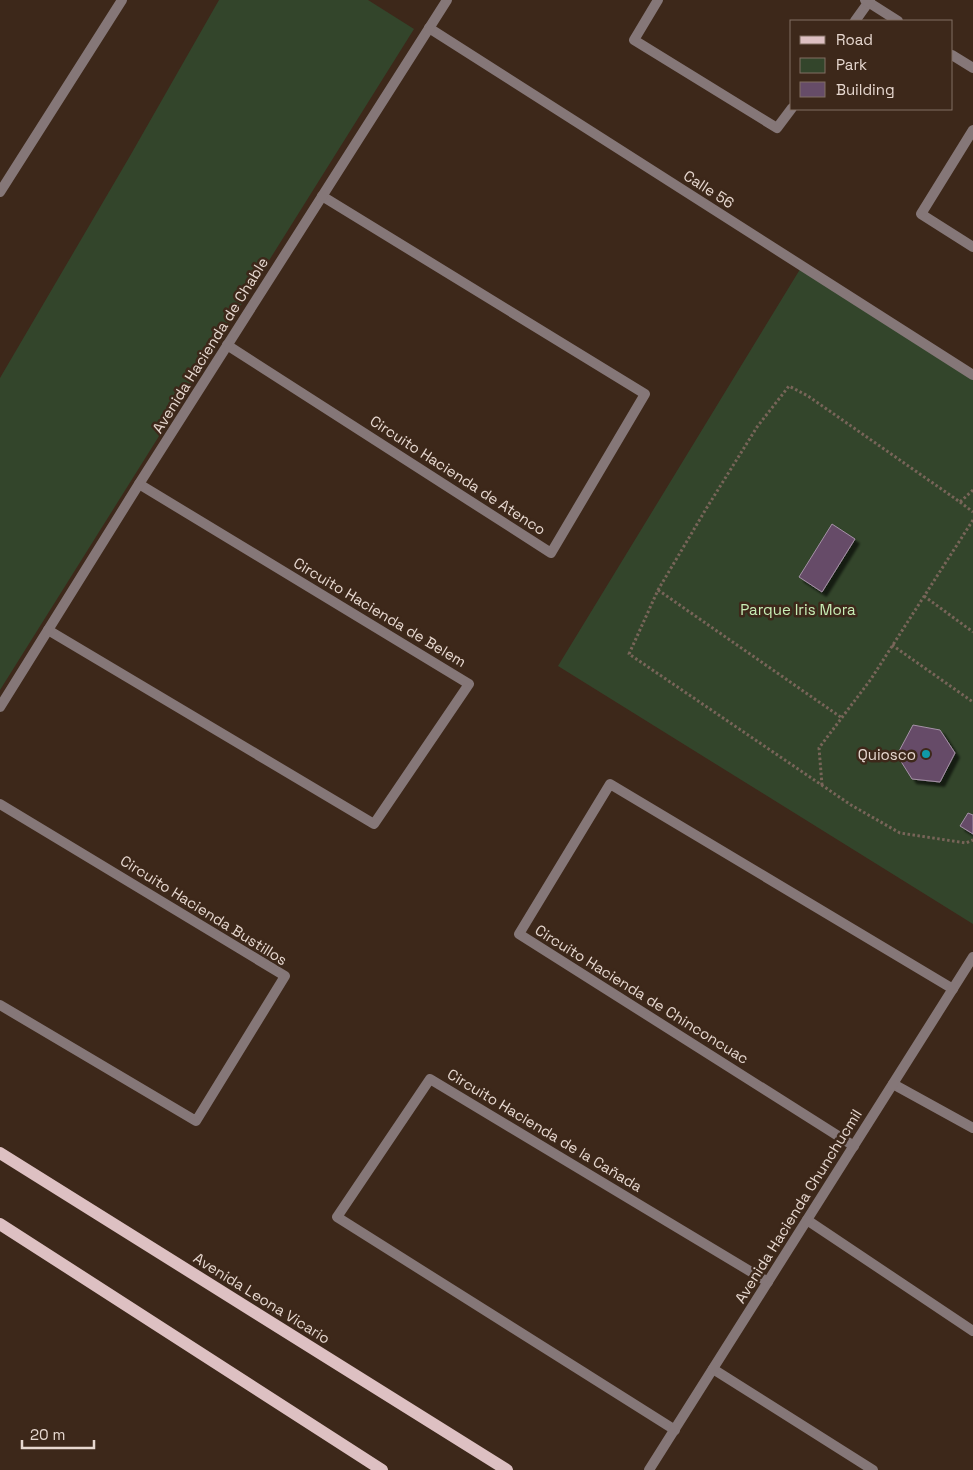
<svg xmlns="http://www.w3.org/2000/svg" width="973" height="1470" viewBox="0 0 973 1470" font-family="'Space Grotesk',sans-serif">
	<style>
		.green { fill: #33452b }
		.building { fill: #664c68; stroke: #a591a7; filter: url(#shadow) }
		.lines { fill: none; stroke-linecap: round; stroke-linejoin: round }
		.path { stroke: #786559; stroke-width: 3; stroke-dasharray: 2.5 2.5; stroke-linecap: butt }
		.minor { stroke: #857778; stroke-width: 10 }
		.tertiary { stroke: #857778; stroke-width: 10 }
		.primary { stroke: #ddc0c2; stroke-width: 12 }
		.culture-dot { fill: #0f9aa8; stroke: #3d281a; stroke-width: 2 }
		.labels { text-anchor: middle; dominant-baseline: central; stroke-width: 5; stroke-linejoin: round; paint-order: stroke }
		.street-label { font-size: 15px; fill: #e7d8d0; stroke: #3d281a }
		.park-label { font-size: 15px; fill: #c8eeb6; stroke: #3d281a }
		.poi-label { font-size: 15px; fill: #e7d8d0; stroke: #3d281a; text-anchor: end }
	</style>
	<defs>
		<filter id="shadow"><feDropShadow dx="4.5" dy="4.5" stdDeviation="1" flood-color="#0009"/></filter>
	</defs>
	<rect width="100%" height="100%" fill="#3d281a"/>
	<path class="green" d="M219,0H368L414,29L0,690V378L130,156Z
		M802,266L973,375V924L558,666Z"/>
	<path class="building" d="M832,524L855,539L822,592L799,577Z
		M913,725L940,730L955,753L940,782L912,779L897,755Z
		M968,813L973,815V834L960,826Z"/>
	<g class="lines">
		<path class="path" d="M973,490L960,502L808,396L789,386L757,427L706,509L658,590L629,654L851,805L900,833L966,843L973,840
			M960,502L973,512
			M658,590L842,718
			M924,596L973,632
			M892,645L973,702
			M822,785L819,748L871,679L973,520"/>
		<path class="minor" d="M658,0L634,40L777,128L792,108
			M855,21L870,0
			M429,28L973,375
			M973,130L921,214L973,247
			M0,192L122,0
			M227,345L551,553L645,394L322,196
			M48,630L374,824L469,684L139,484
			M0,804L285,976L196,1121L0,1005
			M893,1084L973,1128
			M854,1146L519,934L610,784L953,989
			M807,1220L973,1331
			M713,1369L873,1470
			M675,1430L337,1217L430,1079L768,1282"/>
		<path class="tertiary" d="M865,0L898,21
			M952,55L973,68
			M0,707L139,484L447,0
			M649,1470L973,957"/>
		<path class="primary" d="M0,1153L507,1470
			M0,1224L382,1470"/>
	</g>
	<circle class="culture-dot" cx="926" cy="754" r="5"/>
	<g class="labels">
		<g class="street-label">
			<text transform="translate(709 189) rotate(33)">Calle 56</text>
			<text transform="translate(210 345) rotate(-58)">Avenida Hacienda de Chable</text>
			<text transform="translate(458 475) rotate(33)">Circuito Hacienda de Atenco</text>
			<text transform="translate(380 612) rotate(31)">Circuito Hacienda de Belem</text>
			<text transform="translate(204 910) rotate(32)">Circuito Hacienda Bustillos</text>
			<text transform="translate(642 994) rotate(32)">Circuito Hacienda de Chinconcuac</text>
			<text transform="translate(545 1130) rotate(31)">Circuito Hacienda de la Cañada</text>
			<text transform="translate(798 1206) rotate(-58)">Avenida Hacienda Chunchucmil</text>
			<text transform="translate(262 1298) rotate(32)">Avenida Leona Vicario</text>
		</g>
		<g class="park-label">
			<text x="798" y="609">Parque Iris Mora</text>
		</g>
		<g class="poi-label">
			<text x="916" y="754">Quiosco</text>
		</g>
	</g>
	<rect x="790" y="20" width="162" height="90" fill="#3d281a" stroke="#816e63"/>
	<rect x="800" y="36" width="25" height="8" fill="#ddc0c2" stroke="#816e63"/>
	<text x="836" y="45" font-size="15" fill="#e7d8d0">Road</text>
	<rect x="800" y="58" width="25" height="15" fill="#33452b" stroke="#816e63"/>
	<text x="836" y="70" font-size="15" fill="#e7d8d0">Park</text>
	<rect x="800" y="82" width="25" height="15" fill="#664c68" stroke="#816e63"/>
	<text x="836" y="95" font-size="15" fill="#e7d8d0">Building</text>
	<path d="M22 1440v8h72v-8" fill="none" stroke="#e7d8d0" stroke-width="2.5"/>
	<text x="30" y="1440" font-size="15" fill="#e7d8d0" stroke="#3d281a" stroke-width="4" paint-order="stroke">20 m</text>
</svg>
